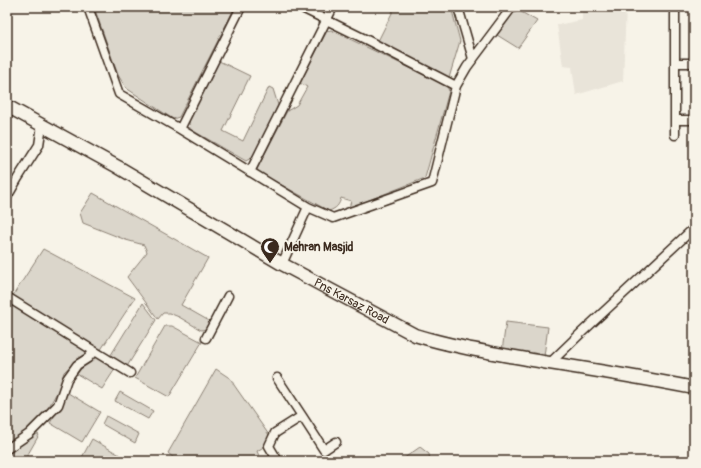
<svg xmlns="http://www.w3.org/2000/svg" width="701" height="468" viewBox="0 0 701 468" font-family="Pangolin,sans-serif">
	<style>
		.built { fill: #e9e4d9 }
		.green { fill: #dbd6cb; stroke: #8b8074 }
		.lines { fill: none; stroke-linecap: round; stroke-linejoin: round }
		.street-casing { stroke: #3b2a1e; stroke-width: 11 }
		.secondary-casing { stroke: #3b2a1e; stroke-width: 15 }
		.street { stroke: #f7f3e8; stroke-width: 8 }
		.secondary { stroke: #f7f3e8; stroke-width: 12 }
		.labels { text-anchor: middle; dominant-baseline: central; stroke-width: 3.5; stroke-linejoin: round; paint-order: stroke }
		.poi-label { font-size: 12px; font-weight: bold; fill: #3b2a1e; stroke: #f7f3e8; text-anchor: start }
		.street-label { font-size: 12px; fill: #3b2a1e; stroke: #f7f3e8 }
	</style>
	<rect width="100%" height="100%" fill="#f7f3e8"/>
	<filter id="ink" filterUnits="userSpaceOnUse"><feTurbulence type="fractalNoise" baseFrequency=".025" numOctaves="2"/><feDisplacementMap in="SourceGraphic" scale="8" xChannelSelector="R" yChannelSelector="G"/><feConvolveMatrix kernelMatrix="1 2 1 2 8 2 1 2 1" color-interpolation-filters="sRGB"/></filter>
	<g filter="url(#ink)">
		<path class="built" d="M582,7H626L623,81L576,95L572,67L563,66L557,25L582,20Z"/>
		<path class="green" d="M94,7H235L179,117L173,119L126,88L118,75Z
			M395,7H451L460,41L449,78L378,41Z
			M516,9L537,21L518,48L497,35Z
			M331,30L447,86L449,91L425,178L349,208L351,201L341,198C339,205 337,208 329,211L256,171L287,111L297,105L307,87L300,83L327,31Z
			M219,61L250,76L223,131L243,141L269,87L273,89L278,105L257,151L251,158L246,161L190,129L189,123L190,118Z
			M93,193L208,258L181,305L211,322L208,329L201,330L179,317L169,313H163L158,319L127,277L147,252L144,245L126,240L83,223L80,213Z
			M43,249L135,298L100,351L12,297Z
			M7,299L92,351L74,363L64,372L60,387L47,410L34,425L7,447Z
			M143,303L156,320L126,368L109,358Z
			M506,322L548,327L544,356L502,351Z
			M165,326H172L202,342L169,397L135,378Z
			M94,352L117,366L102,389L77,374Z
			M216,369L231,379L234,385L269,435L267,445L257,451L261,461H174L175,459L168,453Z
			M120,392L153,411L148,419L115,401Z
			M68,393L100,412L82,442L50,423Z
			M106,416L139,434L135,443L102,424Z
			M34,432L39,435L24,461H7V451Z
			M92,439L125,458L124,461H80Z
			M420,447L429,454L430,461H400Z"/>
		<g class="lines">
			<defs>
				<path id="street" d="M88,7L119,94L180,129L308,207L333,218L432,183L456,86L467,67L512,7
					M300,7L367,40L456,86
					M458,7L473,59
					M675,63H694
					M675,120H694
					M180,129L241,7
					M675,135V7
					M250,172L333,7
					M7,197L18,178L39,145L42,125
					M282,264L308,207
					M7,297L94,351
					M206,338L228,296
					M550,363L580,334L694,228
					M277,378L302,416
					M7,449L29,434L58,405L67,379L77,365L88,358L94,351L130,373
					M278,461L269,446L275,433L302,416L324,450L336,442"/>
				<g id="secondary">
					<path id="s1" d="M7,106L118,167L282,264L415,335C457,348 500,354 543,362C594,370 644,378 694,388"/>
				</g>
			</defs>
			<use href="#street" class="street-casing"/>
			<use href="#secondary" class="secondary-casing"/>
			<use href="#street" class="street"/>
			<use href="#secondary" class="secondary"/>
		</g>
	</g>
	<defs>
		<symbol id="mosque-pin" viewBox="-11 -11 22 30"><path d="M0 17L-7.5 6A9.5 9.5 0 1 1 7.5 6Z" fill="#3b2a1e" stroke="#f7f3e8"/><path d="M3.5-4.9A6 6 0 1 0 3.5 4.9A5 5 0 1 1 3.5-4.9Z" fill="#fff"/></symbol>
	</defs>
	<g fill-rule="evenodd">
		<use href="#mosque-pin" x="259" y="236" width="22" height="30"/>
	</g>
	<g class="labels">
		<g class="poi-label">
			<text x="284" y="247">Mehran Masjid</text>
		</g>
		<g class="street-label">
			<text stroke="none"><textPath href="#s1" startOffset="396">Pns Karsaz Road</textPath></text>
		</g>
	</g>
	<rect width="701" height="468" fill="none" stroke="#f7f3e8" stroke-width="24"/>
	<rect x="12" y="12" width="677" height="444" fill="none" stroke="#3b2a1e" stroke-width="1.5" filter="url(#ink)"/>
</svg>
